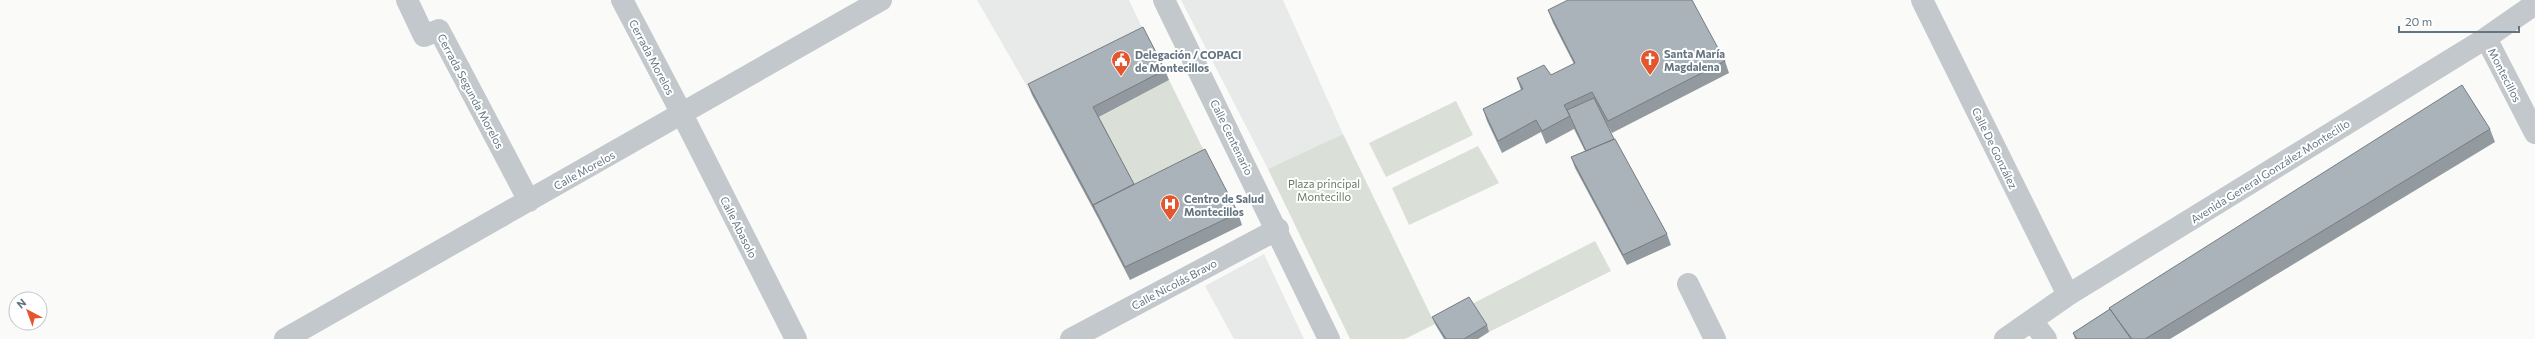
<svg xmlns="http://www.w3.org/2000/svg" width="2535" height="339" viewBox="0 0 2535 339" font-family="Commissioner,sans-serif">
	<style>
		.built { fill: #e8e9e9 }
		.green { fill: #dadfd7 }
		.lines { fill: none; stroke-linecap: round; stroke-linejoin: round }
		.minor { stroke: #c3c8cc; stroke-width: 22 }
		.wall { fill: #929a9f }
		.building { fill: #aab3b9; stroke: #777d82 }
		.labels { text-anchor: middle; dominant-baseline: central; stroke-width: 4; stroke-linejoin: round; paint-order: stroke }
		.poi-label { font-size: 11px; font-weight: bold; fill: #657683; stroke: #fff; text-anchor: start }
		.street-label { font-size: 11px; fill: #657683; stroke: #fff }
		.park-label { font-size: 11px; fill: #687a64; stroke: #fff }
	</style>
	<rect width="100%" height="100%" fill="#fafaf8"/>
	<path class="built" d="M977,0H1129L1147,38L1032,95Z
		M1181,0H1283L1343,134L1268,169Z
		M1264,254L1304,339H1234L1205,286Z"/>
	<path class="green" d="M1169,80L1209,161L1139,196L1098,118Z
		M1456,101L1473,135L1386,177L1369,143Z
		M1343,134L1435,324L1405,339H1350L1268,169Z
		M1478,146L1499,183L1409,225L1392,188Z
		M1595,241L1611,271L1489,332L1472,304Z"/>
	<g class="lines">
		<path class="minor" d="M407,0L424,36L439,30L529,201
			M622,0L682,114L796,339
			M1164,0L1329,339
			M1922,0L2068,295
			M2486,38L2535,133
			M1688,284L1715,339
			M2032,321L2046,339
			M285,339L881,0
			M1071,339L1278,229
			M2005,339L2068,295L2486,38L2535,4"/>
	</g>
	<path class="wall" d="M1548,10L1725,61L1729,73L1612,133L1603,117L1614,139L1667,234L1671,245L1627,265L1575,168L1571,157L1585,151L1574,129L1546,144L1541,132L1502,153L1487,121L1483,109L1521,90L1517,78L1551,75L1574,64L1553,23Z
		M1165,70L1169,80L1099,117L1134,184L1238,213L1242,225L1130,280L1098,218L1032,95L1028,84Z
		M2490,129L2495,142L2170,339H2075L2073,333L2110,309L2109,308Z
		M1432,317L1487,325L1489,332L1478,339H1444L1435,324Z"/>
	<path class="building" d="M1568,0H1692L1725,61L1608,121L1592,92L1564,105L1570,116L1542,131L1536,120L1498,141L1483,109L1523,89L1517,78L1544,65L1551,75L1575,63L1548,10Z
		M1143,27L1165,70L1093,107L1134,184L1093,205L1094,207L1028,84Z
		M2462,85L2490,129L2145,339H2132L2109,308Z
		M1594,98L1614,139L1586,151L1567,110Z
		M1615,139L1667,234L1623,255L1571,157Z
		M1205,149L1238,213L1125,267L1093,205Z
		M1469,297L1487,325L1464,339H1446L1432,317Z
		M2110,309L2131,339H2077L2073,333Z"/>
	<defs>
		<symbol id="church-pin" viewBox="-11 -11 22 30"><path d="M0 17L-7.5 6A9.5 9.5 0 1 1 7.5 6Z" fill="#e4572e" stroke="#fff"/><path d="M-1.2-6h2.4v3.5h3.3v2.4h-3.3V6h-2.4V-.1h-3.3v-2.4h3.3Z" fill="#fff"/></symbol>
		<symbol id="civic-pin" viewBox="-11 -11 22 30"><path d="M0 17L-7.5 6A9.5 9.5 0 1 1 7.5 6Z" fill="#e4572e" stroke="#fff"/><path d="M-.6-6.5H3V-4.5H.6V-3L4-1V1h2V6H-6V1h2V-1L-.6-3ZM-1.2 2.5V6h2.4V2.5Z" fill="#fff"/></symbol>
		<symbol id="hospital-pin" viewBox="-11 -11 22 30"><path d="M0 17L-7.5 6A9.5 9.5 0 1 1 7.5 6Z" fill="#e4572e" stroke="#fff"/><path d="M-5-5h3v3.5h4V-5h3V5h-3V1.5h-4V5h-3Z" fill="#fff"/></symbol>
	</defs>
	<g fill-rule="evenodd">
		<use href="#church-pin" x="1639" y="48" width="22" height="30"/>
		<use href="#civic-pin" x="1110" y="49" width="22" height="30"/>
		<use href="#hospital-pin" x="1159" y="193" width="22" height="30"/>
	</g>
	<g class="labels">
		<g class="poi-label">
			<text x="1664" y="53">Santa María<tspan x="1664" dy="13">Magdalena</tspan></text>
			<text x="1135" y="54">Delegación / COPACI<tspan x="1135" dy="13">de Montecillos</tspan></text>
			<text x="1184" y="198">Centro de Salud<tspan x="1184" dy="13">Montecillos</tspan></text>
		</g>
		<g class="street-label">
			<text transform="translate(652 57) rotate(62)">Cerrada Morelos</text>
			<text transform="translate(2505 75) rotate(63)">Montecillos</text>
			<text transform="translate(471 91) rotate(62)">Cerrada Segunda Morelos</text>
			<text transform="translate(1232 137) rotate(64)">Calle Centenario</text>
			<text transform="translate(1995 148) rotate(64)">Calle De González</text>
			<text transform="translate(584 170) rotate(-29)">Calle Morelos</text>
			<text transform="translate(2270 171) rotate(-32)">Avenida General González Montecillo</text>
			<text transform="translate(739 227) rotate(63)">Calle Abasolo</text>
			<text transform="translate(1174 284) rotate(-28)">Calle Nicolás Bravo</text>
		</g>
		<g class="park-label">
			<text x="1324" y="183">Plaza principal<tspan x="1324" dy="13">Montecillo</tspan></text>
		</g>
	</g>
	<g transform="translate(28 311) rotate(319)"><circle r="19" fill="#ffffff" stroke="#c1c8cd"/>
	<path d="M0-3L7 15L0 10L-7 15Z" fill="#e4572e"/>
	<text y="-6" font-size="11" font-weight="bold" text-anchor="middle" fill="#657683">N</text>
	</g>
	<path d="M2399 26v6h120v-6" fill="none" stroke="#657683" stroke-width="2"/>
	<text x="2405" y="26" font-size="12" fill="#657683" stroke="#ffffff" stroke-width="3" paint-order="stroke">20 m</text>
</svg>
